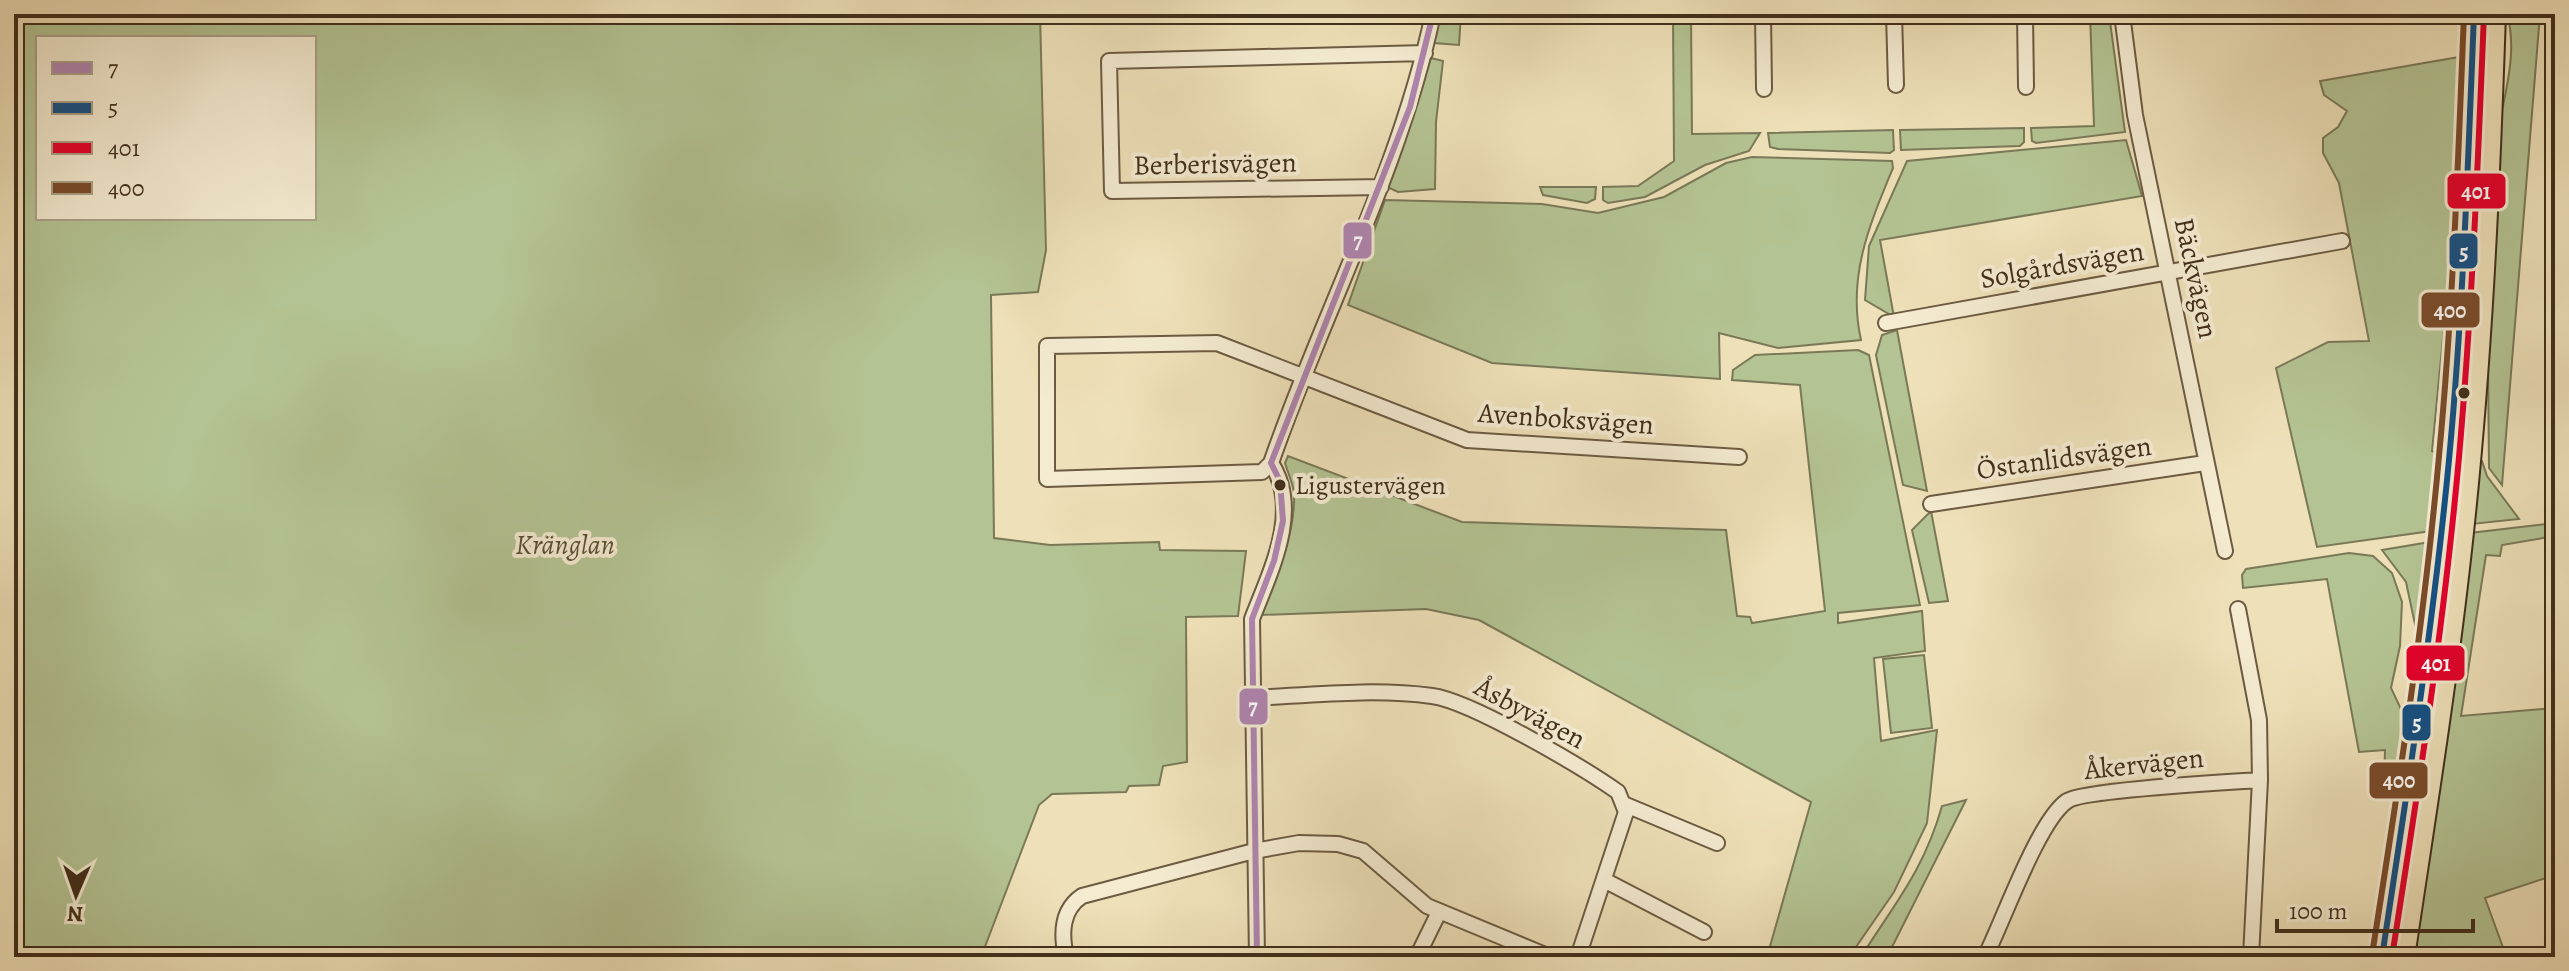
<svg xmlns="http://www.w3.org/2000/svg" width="2569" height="971" viewBox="0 0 2569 971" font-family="Alegreya,serif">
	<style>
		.green { fill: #b4c393; stroke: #7a7957; stroke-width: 2; fill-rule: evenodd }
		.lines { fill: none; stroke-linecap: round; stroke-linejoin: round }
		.street-casing { stroke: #6c5b42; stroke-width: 18 }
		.highway-casing { stroke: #412f1b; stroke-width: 28 }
		.street { stroke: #f4ebd1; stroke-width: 14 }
		.highway { stroke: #eee0b8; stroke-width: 24 }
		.bus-1-casing { stroke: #f4ebd1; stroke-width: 12 }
		.bus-2-casing { stroke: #f4ebd1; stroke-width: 12 }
		.bus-3-casing { stroke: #f4ebd1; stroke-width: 12 }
		.bus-4-casing { stroke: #f4ebd1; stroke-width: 12 }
		.bus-1 { stroke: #af85b0; stroke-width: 6 }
		.bus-2 { stroke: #135086; stroke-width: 6 }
		.bus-3 { stroke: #e4002b; stroke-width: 6 }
		.bus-4 { stroke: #7a4b2a; stroke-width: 6 }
		.bus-dot { fill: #412f1b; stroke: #f4ebd1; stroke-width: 3 }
		.labels { text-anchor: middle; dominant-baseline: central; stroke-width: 8; stroke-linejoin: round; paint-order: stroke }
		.bus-label { font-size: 26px; fill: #412f1b; stroke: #f4ebd1; text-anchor: start }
		.street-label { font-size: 28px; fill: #412f1b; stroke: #f4ebd1 }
		.park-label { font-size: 28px; font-style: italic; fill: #584d33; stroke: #f4ebd1 }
		.line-badge { stroke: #f4ebd1; stroke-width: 3 }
		.badge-label { font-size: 22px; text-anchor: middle; font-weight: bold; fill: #fff }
	</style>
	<rect width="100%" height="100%" fill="#eee0b8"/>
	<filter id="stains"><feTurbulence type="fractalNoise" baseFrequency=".0025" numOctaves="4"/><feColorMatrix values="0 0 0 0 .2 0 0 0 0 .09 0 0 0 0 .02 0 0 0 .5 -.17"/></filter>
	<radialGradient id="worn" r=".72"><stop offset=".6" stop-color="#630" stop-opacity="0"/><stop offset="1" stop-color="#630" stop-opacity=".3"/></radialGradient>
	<path class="green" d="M14,14H1040L1046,250L1038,292L991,295L994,538L1050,545L1159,542L1160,550L1246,551L1238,616L1186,617L1187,762L1163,766L1159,785L1129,786L1126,792L1052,794L1039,805L981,957H14ZM38,38H314V218H38Z
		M1440,14H1461L1459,45L1434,43Z
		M1673,14H1691L1692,134L1760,133L1749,151L1705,165L1645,197L1608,203L1603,200V187L1638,186L1674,161Z
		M2090,14H2109L2125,132L2036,143L2032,141L2031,128L2094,126Z
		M2507,14H2540L2502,485L2489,468L2488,365L2500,120C2507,86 2517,48 2507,14Z
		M2459,57L2446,307L2432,451L2439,454L2431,531L2317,547L2276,368L2328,342L2369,341L2339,183L2323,153V138L2338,127L2347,111L2324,95L2320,81Z
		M1431,58L1443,61L1436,122L1435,189L1398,192L1387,187Z
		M2024,128V142L2020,146L1901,150L1900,130Z
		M1893,130L1894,150L1890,153L1778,149L1770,147L1768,133Z
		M2126,140L2142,196L1880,240L1894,317L1865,300L1869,246L1907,161Z
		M1752,157L1892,161L1893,168C1869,226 1847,277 1861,340L1778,348L1719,333L1720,379L1492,363L1348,305L1385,200L1542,204L1598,213L1664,197L1726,163Z
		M1540,187H1596L1595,199L1587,203L1543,195Z
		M1897,330L1927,491L1903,485L1876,355L1882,335Z
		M1858,350L1869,355L1920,605L1838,613V623L1922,611L1925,651L1874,658L1881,741L1937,730L1927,823L1894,892L1849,957H1767L1811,802L1479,620L1426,609L1261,615C1275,579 1296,534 1294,493C1293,484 1288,473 1285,463L1288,456L1462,522L1726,530L1737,616L1750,617L1752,623L1825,611L1800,385L1732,380L1733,370L1755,355Z
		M2478,461H2482L2487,476L2519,519L2472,524Z
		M1931,511L1948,601L1929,603L1912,530Z
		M2554,523L2555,536L2502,545L2500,556L2486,555L2461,716L2555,708V875L2485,898L2505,953L2502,957H2412L2470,533Z
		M2430,542L2419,626L2416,629L2406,582L2382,550Z
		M2349,553L2373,556L2392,573L2402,602L2400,646L2391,688L2407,722L2396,791L2384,786L2385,750L2359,752L2327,579L2243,588L2242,575L2246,569Z
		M1924,655L1932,728L1891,733L1883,659Z
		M1966,800L1887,957H1861C1895,903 1924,870 1942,806Z"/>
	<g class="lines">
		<defs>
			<path id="street" d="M1433,14C1400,171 1323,312 1271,463L1262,472L1047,479V346L1217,343L1467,440L1739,457
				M1763,14L1764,89
				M1894,14L1896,85
				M2025,14L2026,87
				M2122,14L2135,115L2225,551
				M2345,14V16
				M1381,187L1112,191L1109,61L1425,53
				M1886,323L2342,241
				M1931,504L2205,463
				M2238,609L2259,720L2260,780L2251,957
				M1253,698C1312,695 1374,688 1432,696C1471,701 1584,768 1618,792L1626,812L1578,957
				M1626,805L1717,843
				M1604,880L1704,932
				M1066,957C1061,934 1061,910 1082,896L1254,851L1299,843L1338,844L1363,851L1427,906L1550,957
				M1257,957L1252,619C1270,572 1302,510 1271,463
				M1417,957L1439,912
				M1985,957C2003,922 2038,821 2067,801C2082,790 2232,782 2260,780"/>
			<path id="highway" d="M2382,957C2411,768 2440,579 2455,388C2465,264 2469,139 2474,14
				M2402,957C2422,822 2444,686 2459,550C2479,372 2487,193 2493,14"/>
		</defs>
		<use href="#street" class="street-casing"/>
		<use href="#highway" class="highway-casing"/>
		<use href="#street" class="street"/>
		<use href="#highway" class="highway"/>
		<defs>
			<path id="bus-1" d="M1271,463L1410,107L1433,14
				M1257,957L1252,619L1274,561L1283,521L1280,481L1271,463"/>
			<path id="bus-2" d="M2382,957C2407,792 2433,627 2449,460C2463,312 2468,163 2474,14"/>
			<path id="bus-3" d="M2392,957C2418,791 2444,625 2459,457C2472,310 2478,162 2484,14"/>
			<path id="bus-4" d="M2372,955C2398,790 2424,623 2439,456C2453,309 2458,162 2464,14"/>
		</defs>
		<use href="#bus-1" class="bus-1-casing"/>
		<use href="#bus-2" class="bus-2-casing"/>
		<use href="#bus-3" class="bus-3-casing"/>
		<use href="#bus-4" class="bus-4-casing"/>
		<use href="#bus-1" class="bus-1"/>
		<use href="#bus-2" class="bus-2"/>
		<use href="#bus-3" class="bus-3"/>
		<use href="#bus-4" class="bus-4"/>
	</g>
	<g class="bus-dot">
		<circle cx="2464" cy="393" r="7"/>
		<circle cx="1280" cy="485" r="7"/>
	</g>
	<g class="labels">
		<g class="bus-label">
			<text x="1295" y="485">Ligustervägen</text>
		</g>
		<g class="street-label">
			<text transform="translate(1215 164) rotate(-1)">Berberisvägen</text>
			<text transform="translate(2062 265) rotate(-10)">Solgårdsvägen</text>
			<text transform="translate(2196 278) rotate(78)">Bäckvägen</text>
			<text transform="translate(1566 419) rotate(4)">Avenboksvägen</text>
			<text transform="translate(2064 458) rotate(-8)">Östanlidsvägen</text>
			<text transform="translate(1530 713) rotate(28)">Åsbyvägen</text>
			<text transform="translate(2144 764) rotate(-6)">Åkervägen</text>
		</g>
		<g class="park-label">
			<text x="565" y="545">Kränglan</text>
		</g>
	</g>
	<g class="line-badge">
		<rect x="2446" y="172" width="61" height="38" rx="8" fill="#e4002b"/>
		<rect x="1342" y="221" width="31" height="39" rx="8" fill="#af85b0"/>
		<rect x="2448" y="232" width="31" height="38" rx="8" fill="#135086"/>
		<rect x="2420" y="291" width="61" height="38" rx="8" fill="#7a4b2a"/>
		<rect x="2405" y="644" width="61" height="38" rx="8" fill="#e4002b"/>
		<rect x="1238" y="687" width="31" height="39" rx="8" fill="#af85b0"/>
		<rect x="2401" y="703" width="31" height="39" rx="8" fill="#135086"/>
		<rect x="2368" y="761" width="61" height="39" rx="8" fill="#7a4b2a"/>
	</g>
	<g class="badge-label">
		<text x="2476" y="199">401</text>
		<text x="1358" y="248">7</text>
		<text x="2464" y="259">5</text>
		<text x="2450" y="318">400</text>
		<text x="2436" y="671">401</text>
		<text x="1253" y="714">7</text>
		<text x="2417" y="730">5</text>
		<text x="2399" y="788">400</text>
	</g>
	<rect width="2569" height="971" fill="none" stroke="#eee0b8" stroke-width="48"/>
	<rect x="16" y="16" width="2537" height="939" fill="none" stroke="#412f1b" stroke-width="4"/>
	<rect x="24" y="24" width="2521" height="923" fill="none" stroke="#412f1b" stroke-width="2"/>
	<rect x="36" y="36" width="280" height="184" fill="#f4ebd1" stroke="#aca088" stroke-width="2"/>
	<rect x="52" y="62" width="40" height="12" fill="#af85b0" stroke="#aca088" stroke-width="2"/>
	<text x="108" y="76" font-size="24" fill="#412f1b">7</text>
	<rect x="52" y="102" width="40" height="12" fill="#135086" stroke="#aca088" stroke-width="2"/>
	<text x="108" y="116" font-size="24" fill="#412f1b">5</text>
	<rect x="52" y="142" width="40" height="12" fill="#e4002b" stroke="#aca088" stroke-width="2"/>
	<text x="108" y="156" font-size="24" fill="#412f1b">401</text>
	<rect x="52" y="182" width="40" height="12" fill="#7a4b2a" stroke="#aca088" stroke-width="2"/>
	<text x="108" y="196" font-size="24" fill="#412f1b">400</text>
	<g transform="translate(76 895) rotate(182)" stroke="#f4ebd1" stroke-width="6" paint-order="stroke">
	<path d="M0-6L14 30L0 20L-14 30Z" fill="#412f1b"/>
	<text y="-12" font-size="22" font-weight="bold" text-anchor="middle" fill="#412f1b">N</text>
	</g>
	<path d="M2277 919v12h196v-12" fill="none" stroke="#412f1b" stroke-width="4"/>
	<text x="2289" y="919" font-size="24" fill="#412f1b" stroke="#f4ebd1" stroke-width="6" paint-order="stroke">100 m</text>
	<rect width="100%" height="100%" filter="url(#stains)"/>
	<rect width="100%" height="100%" fill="url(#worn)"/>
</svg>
